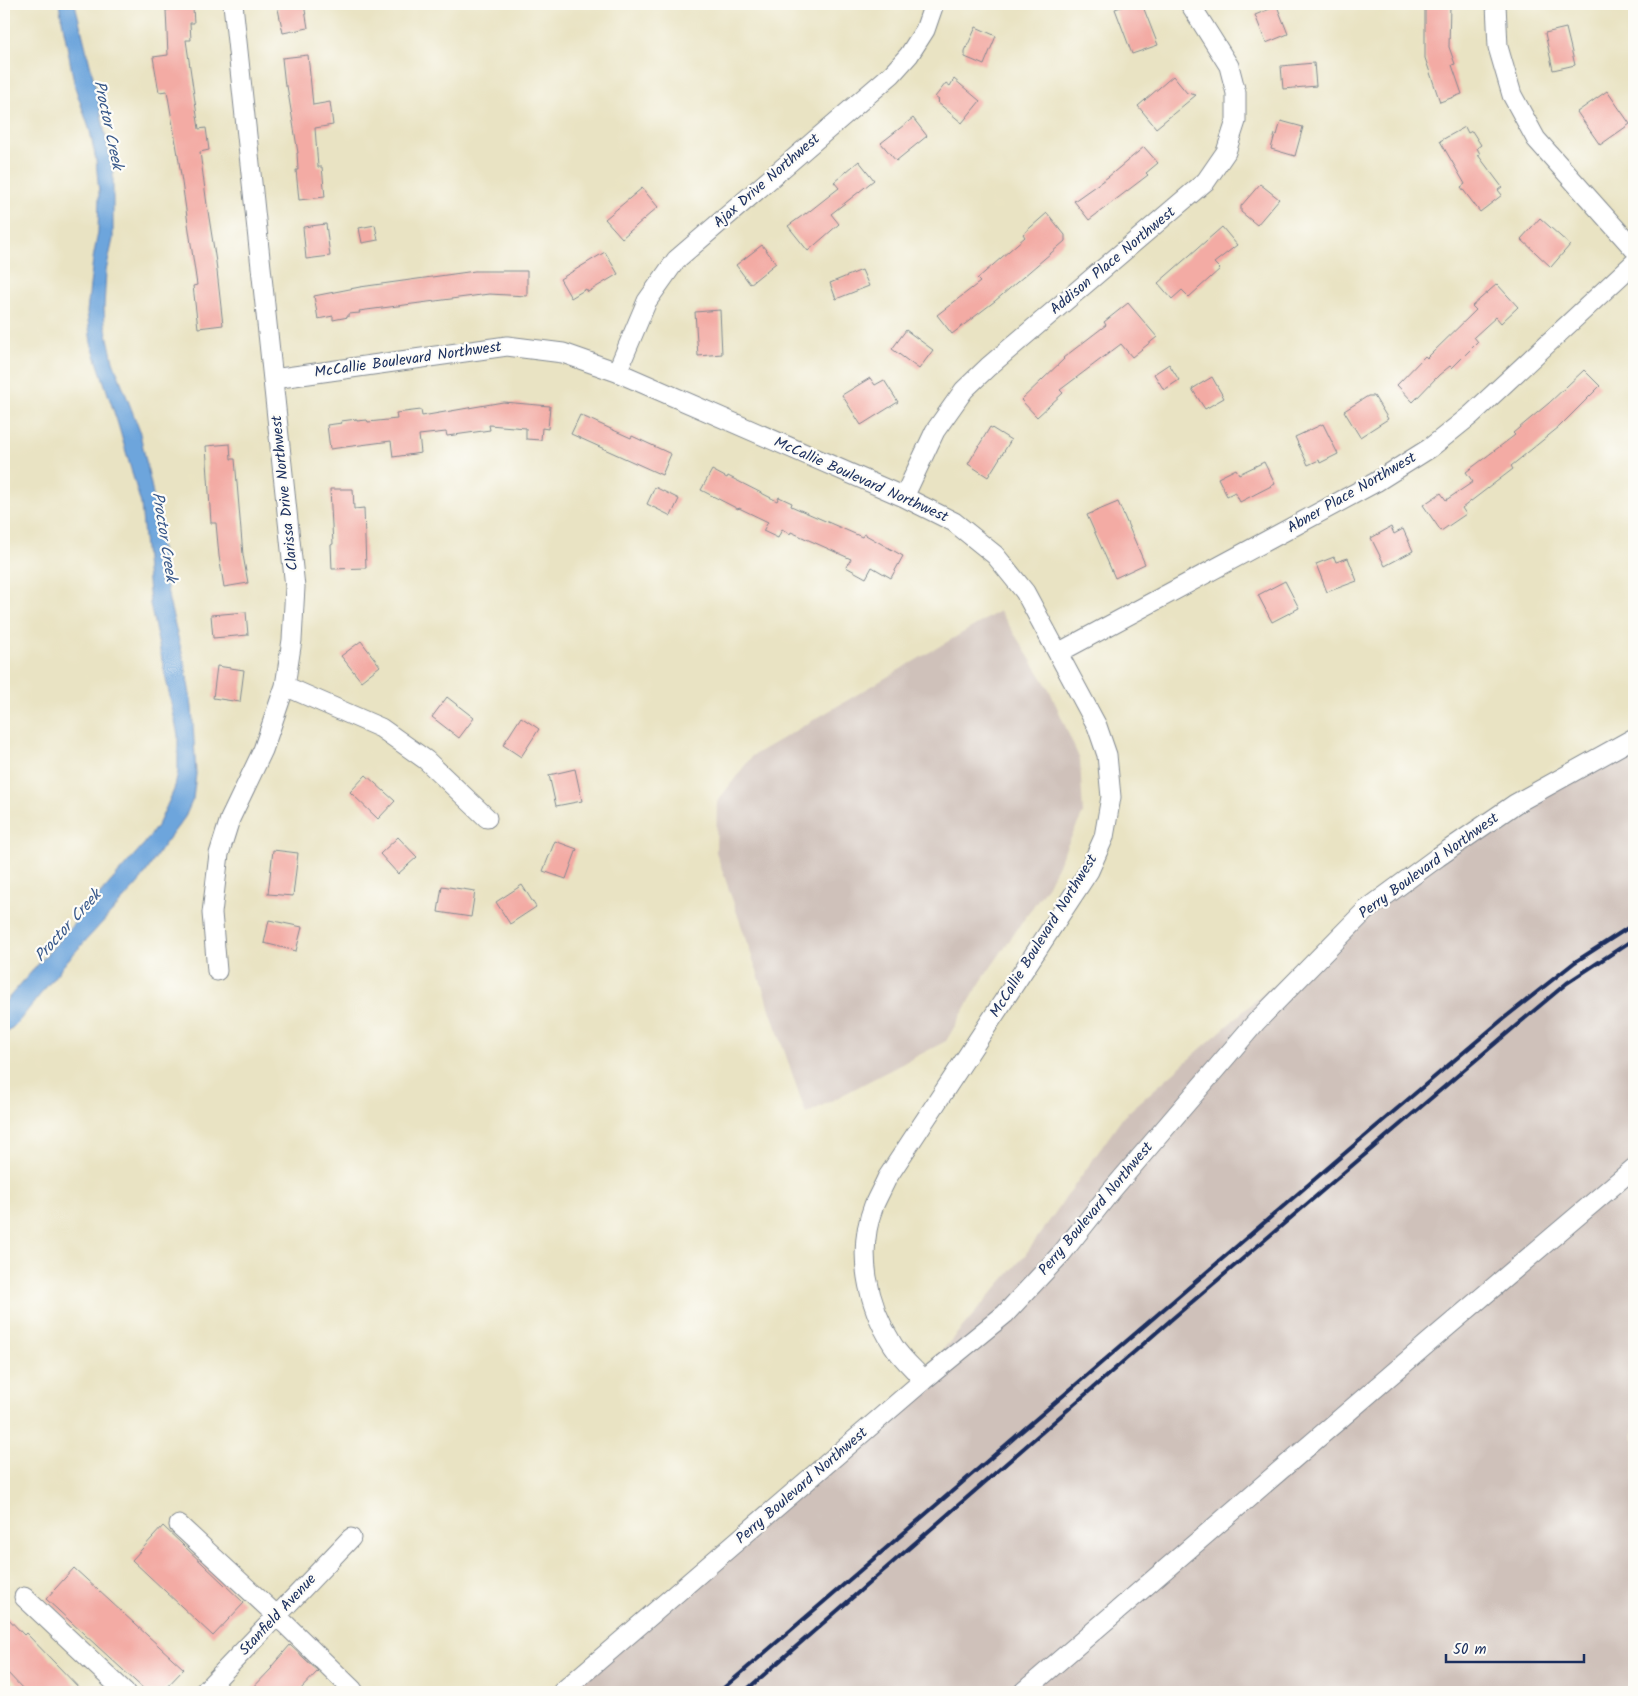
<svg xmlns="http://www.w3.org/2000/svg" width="1638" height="1696" viewBox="0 0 1638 1696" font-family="Kalam,sans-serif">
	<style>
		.industrial { fill: #cfc1ba }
		.water { fill: #6da5dc; stroke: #446a9d }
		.building { fill: #f3aba4 }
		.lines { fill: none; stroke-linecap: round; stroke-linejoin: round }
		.minor-casing { stroke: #828990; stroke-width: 21 }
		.minor { stroke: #fff; stroke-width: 19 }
		.rail { stroke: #1b2f5e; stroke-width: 4 }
		.labels { text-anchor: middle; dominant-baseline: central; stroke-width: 4.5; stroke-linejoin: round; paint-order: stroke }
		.street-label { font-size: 15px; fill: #1b2f5e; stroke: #fdfcf7 }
		.water-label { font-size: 16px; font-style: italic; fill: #38588a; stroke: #fdfcf7 }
	</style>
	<rect width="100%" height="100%" fill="#fdfcf7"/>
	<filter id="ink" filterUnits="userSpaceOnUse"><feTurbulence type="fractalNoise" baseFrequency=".02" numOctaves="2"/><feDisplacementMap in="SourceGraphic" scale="10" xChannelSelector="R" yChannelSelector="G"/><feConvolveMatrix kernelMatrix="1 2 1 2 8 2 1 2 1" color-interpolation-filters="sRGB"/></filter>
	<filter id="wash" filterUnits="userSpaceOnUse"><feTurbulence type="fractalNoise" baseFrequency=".0096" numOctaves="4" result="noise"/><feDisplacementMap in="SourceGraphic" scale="20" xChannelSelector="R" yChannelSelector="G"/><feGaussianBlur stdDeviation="1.12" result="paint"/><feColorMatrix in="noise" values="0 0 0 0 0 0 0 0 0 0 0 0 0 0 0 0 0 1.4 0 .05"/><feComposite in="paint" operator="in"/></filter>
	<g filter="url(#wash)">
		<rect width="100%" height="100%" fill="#e9e3c3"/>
		<path class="industrial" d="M1000,611L1049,689L1080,760L1083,813L1048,885L982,980L946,1041L806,1114L716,852L717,802L752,756Z
			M1634,740V1692H557L901,1398L1025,1255L1124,1116L1262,995L1419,873Z"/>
		<path class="water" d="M59,4H75L96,89L113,173V239L106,271L104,308L105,324L113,361L139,429L152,489L169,601L185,665L192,707L196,774L193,799L185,817L161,849L141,880L67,961L19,1021L4,1036V1003L145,843L159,823L174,790L178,772V735L150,604L141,504L118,424L91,343L87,312L93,259L98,232L99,193L96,160L90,131L75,87Z"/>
		<g id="blocks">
			<path class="building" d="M277,4H304L308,28L283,33Z
				M1130,4H1142L1158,45L1132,54L1115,9Z
				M1425,4H1450L1449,47L1455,64L1452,65L1462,94L1440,102L1425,58Z
				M1277,6L1288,34L1266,43L1255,15Z
				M193,8L194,23H190L191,40H186L199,129L206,128L209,150L200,152L207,205L216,262L223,325L198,328L193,286L197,285L178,155L167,91L159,92L153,57L168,55L166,10Z
				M976,27L996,36L984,65L965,57V51Z
				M1566,28L1575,65L1553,70L1545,33Z
				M308,55L313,105L330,102L333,125L315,128L318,167H322L325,197L299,200L296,170H298L297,153H298L287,86H285L282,58Z
				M1314,63L1316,86L1283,89L1281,66Z
				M1173,76L1187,93L1196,95L1156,128L1138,106Z
				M954,79L980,101L962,123L937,102L939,100L935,97L946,83L950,86Z
				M1607,91L1630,124L1600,145L1577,112Z
				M913,118L927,136L896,161L881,143Z
				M1281,121L1303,127L1295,156L1271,149L1275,134L1277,135Z
				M1465,127L1468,133L1472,131L1481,145L1477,148L1480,154L1478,155L1502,187L1498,190L1502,195L1480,212L1461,187L1465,184L1440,141Z
				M1144,147L1158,163L1146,173L1148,175L1089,220L1074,201L1108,177Z
				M859,161L874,180L831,214L839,224L808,251L788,226L806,213V214L839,188L834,182Z
				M1260,184L1279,199L1257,225L1241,212V206Z
				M642,188L658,207L622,238L605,219Z
				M1047,213L1065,235V241L995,301L952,334L937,315L980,282L977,279L1025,237L1023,234Z
				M1540,218L1570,245L1551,267L1521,239Z
				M326,224L330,256L306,259L303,227Z
				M375,225L378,240L362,243L359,228Z
				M1222,227L1237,245L1214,263L1220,269L1189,297L1182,290L1172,299L1158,283Z
				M762,245L776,263L750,284L736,265Z
				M605,252L618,274L588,292L586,289L571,298L560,279Z
				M862,270L869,286L836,299L830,283Z
				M475,271H527V296L489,294L359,311L360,313L348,314V317L333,320V316L318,319L314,296L360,287Z
				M1497,284L1518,307L1501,323L1496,317L1474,337L1478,342L1452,368L1450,366L1439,375L1413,402L1397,385L1425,356L1427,358L1476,310L1472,306Z
				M1128,303L1157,337L1132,357L1121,344L1060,390L1063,393L1037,417L1021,400L1064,359L1063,358L1106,325L1104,322Z
				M720,310L722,354L698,356L695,312Z
				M906,330L933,350L919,369L892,349Z
				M1169,364L1179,380L1164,390L1154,374Z
				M1584,370L1600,386L1559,427L1511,466L1513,469L1462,508L1466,514L1441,531L1423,505L1441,493L1446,500L1473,482L1466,472L1515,435L1513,433L1549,403Z
				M1212,377L1224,398L1205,409L1192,389Z
				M870,378L875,385L884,380L898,402L861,425L842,395Z
				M1368,396H1374L1388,419L1360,437L1344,411Z
				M503,402L550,406L548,429L542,428L541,440L526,439V428L489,425L490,430L447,436L446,432L419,435L421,453L393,457L391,441L330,449L327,425L342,423L341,421L357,419V421L367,420L368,422L397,419L396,413L421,410L422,416Z
				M580,415L631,438L632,436L671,454L662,475L571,434Z
				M1323,424L1338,454L1320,463L1319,460L1308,465L1295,437Z
				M990,427L1011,440L988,477L968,464Z
				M230,444L231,459H235L243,555L248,583L224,587L219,556L216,523H211L206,446Z
				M1264,462L1275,484L1240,502L1235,492L1227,496L1218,478L1236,469L1239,474Z
				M712,470L727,478L728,476L777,501L779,497L792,503L791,506L862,537L864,534L903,556L891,578L872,567L866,578L846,567L851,559L791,532L790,534L782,529L778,538L763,531L768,522L739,508L738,509L701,490Z
				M655,487L679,499L671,516L647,504Z
				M330,489H353L354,509L364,508L366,568L332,569L331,545L333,544Z
				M1118,502L1145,564L1115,578L1087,515Z
				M1391,527L1394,534L1403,529L1413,551L1385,566L1371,538Z
				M1334,557L1336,562L1348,558L1357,581L1327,592L1316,564Z
				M1285,581L1299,608L1272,622L1258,595Z
				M246,612L248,635L213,638L211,615Z
				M361,641L380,666L361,681L341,656Z
				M217,666L244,670L240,702L213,698Z
				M447,697L474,718L459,738L432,717Z
				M521,717L539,729L521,757L503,745Z
				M575,769L582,801L556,806L549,775Z
				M366,775L395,801L378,819L350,792Z
				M398,837L417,857L398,874L380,854Z
				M555,841L577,849L566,879L543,871Z
				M273,850L298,853L293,896L268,894Z
				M522,885L536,907L510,924L496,902Z
				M442,886L475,891L471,917L438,912Z
				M269,920L302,927L296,951L264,943Z
				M163,1526L244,1603L213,1636L132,1560Z
				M74,1568L184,1669L162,1692H147L46,1599Z
				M4,1614L24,1635L26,1633L83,1692H26L4,1669Z
				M290,1645L318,1671L298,1692H249L272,1668L271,1667Z"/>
		</g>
	</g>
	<g filter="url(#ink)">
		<use href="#blocks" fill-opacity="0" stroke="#828990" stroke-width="1"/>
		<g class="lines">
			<defs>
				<path id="minor" d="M1496,4L1498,47L1512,95L1536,139L1634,249
					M617,372L647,301L676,260L892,74L909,55L925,30L934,4
					M273,379L507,346L563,353L617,372L904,497L954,522L995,555L1025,592L1097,726L1107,755L1111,797L1104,837L1089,871L887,1178C883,1187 878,1196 874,1205C856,1252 867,1304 893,1345C901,1358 914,1369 924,1380
					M904,497L935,431L964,390L988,367L1206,181L1226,152L1236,121V93L1229,66L1190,4
					M1058,653L1376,482L1430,448L1471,415L1634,263
					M285,686L381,728L426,760L487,818
					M217,971L212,913L219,854L230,819L263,750L285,686L292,640L295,587L233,4
					M179,1525L277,1616L353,1690L351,1692
					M24,1597L125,1692
					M204,1692L351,1538
					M562,1692L924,1380L1005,1314L1062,1253L1112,1190L1256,1022L1366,910L1438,857L1515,804L1634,738
					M1023,1692L1428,1343L1634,1168"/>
			</defs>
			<use href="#minor" class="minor-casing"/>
			<use href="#minor" class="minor"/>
			<path class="rail" d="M719,1692L1366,1135L1503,1019L1575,962L1634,924
				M744,1692L1172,1319L1518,1024L1567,983L1634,939"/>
		</g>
	</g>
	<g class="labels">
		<g class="street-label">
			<text transform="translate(767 181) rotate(-41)">Ajax Drive Northwest</text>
			<text transform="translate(1113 261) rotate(-40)">Addison Place Northwest</text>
			<text transform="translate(408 360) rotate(-8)">McCallie Boulevard Northwest</text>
			<text transform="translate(861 480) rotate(24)">McCallie Boulevard Northwest</text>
			<text transform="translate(285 493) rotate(-96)">Clarissa Drive Northwest</text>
			<text transform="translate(1352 493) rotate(-30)">Abner Place Northwest</text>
			<text transform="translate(1429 866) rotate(-36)">Perry Boulevard Northwest</text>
			<text transform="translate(1044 936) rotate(-58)">McCallie Boulevard Northwest</text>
			<text transform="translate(1096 1209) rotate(-50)">Perry Boulevard Northwest</text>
			<text transform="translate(802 1486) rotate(-41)">Perry Boulevard Northwest</text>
			<text transform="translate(278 1615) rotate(-47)">Stanfield Avenue</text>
		</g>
		<g class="water-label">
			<text transform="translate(108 125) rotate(78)">Proctor Creek</text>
			<text transform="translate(164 537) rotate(81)">Proctor Creek</text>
			<text transform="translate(68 926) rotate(-48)">Proctor Creek</text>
		</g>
	</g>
	<rect width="1638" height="1696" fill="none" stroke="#fdfcf7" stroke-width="20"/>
	<path d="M1446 1654v8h138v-8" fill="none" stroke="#1b2f5e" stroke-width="2.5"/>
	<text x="1453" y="1654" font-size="15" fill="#1b2f5e" stroke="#fdfcf7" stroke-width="4" paint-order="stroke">50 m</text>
</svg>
